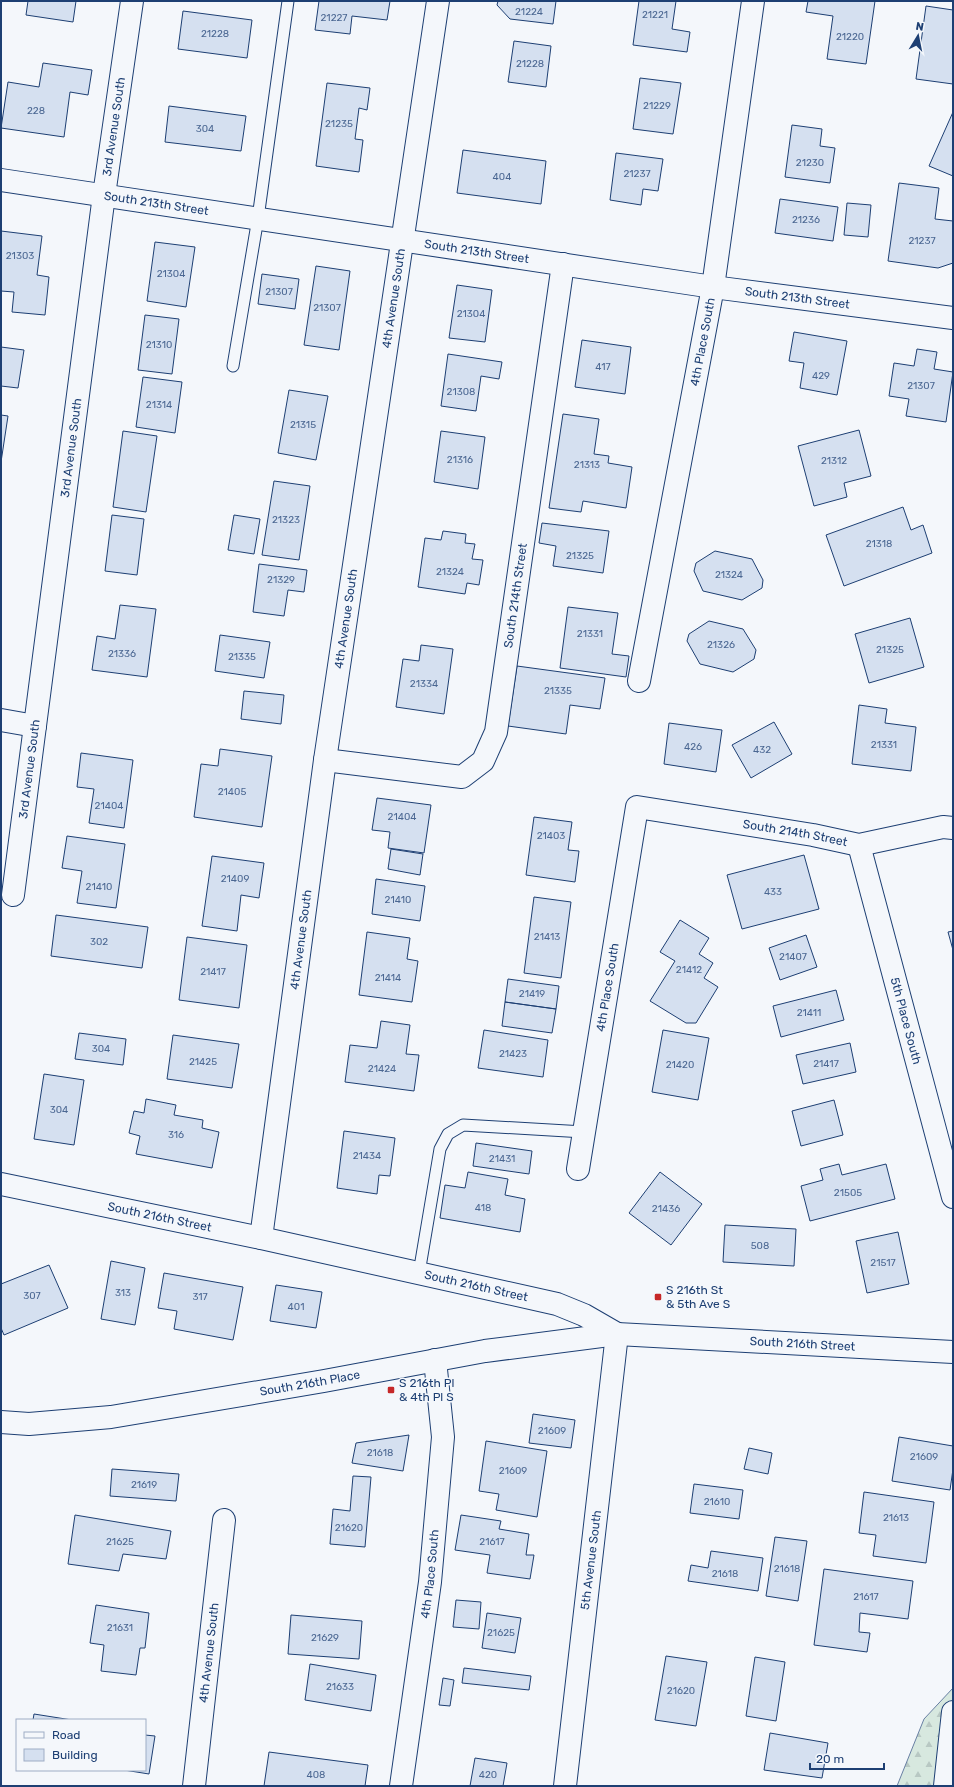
<svg xmlns="http://www.w3.org/2000/svg" width="954" height="1787" viewBox="0 0 954 1787" font-family="Rubik,sans-serif">
	<style>
		.forest { fill: url(#forest-firs); stroke: #687fa3 }
		.building { fill: #d5e0f0; stroke: #1d3f73 }
		.lines { fill: none; stroke-linecap: round; stroke-linejoin: round }
		.service-casing { stroke: #1d3f73; stroke-width: 13 }
		.minor-casing { stroke: #1d3f73; stroke-width: 24 }
		.primary-casing { stroke: #1d3f73; stroke-width: 24 }
		.service { stroke: #f4f7fb; stroke-width: 11 }
		.minor { stroke: #f4f7fb; stroke-width: 22 }
		.primary { stroke: #f4f7fb; stroke-width: 22 }
		.poi-dot { fill: #c62828; stroke: #f4f7fb; stroke-width: 1.5 }
		.labels { text-anchor: middle; dominant-baseline: central; stroke-width: 3; stroke-linejoin: round; paint-order: stroke }
		.number-label { font-size: 10px; fill: #4b6792 }
		.street-label { font-size: 12px; fill: #1d3f73; stroke: #f4f7fb }
		.poi-label { font-size: 12px; fill: #1d3f73; stroke: #f4f7fb; text-anchor: start }
	</style>
	<defs>
		<pattern id="forest-firs" width="22" height="20" patternUnits="userSpaceOnUse"><rect width="22" height="20" fill="#d7e8df"/><path d="M5 1l3.5 6h-7zM16 11l3.5 6h-7z" fill="#b8c8c3"/></pattern>
	</defs>
	<rect width="100%" height="100%" fill="#f4f7fb"/>
	<path class="forest" d="M953,1688V1786H897L924,1719Z"/>
	<path class="building" d="M28,1H76L73,22L26,15Z
		M319,1H390L387,20L352,16L350,34L315,30Z
		M498,1H556L553,24L510,19L497,5Z
		M639,1H676L672,29L690,32L687,52L633,45Z
		M808,1H875L866,64L827,59L833,16L806,12Z
		M926,6L953,10V84L916,79Z
		M183,11L252,20L247,58L178,49Z
		M514,41L551,46L546,87L508,82Z
		M43,63L92,70L88,95L70,92L64,137L1,128L8,82L39,87Z
		M640,78L681,83L673,134L633,129Z
		M327,83L370,88L367,110L359,108L355,139L363,140L359,172L316,166Z
		M169,106L246,116L241,151L165,142Z
		M953,112V176L929,166Z
		M792,125L822,129L820,146L835,148L830,183L785,177Z
		M463,150L546,161L541,204L457,193Z
		M616,153L663,159L658,191L643,189L641,205L610,200Z
		M899,183L939,188L935,219L953,221V263L938,268L888,261Z
		M780,199L838,207L833,241L775,233Z
		M847,203L871,205L868,237L844,235Z
		M1,231L42,236L37,275L49,277L45,315L12,312L14,292L1,291Z
		M155,242L195,247L186,307L147,301Z
		M316,266L350,271L339,350L304,345Z
		M262,274L299,279L295,309L258,304Z
		M457,285L492,290L485,342L449,338Z
		M145,315L179,319L172,374L138,370Z
		M794,332L847,341L837,395L800,388L804,363L789,361Z
		M582,340L631,347L625,394L575,387Z
		M1,347L24,350L18,388L1,386Z
		M917,349L937,352L934,369L953,372L946,422L906,416L909,399L889,396L894,363L914,366Z
		M448,354L502,362L499,379L481,376L476,411L441,406Z
		M143,377L182,382L175,433L136,427Z
		M289,390L328,396L316,460L278,453Z
		M563,414L599,419L594,454L609,456L608,463L632,467L626,508L583,501L581,512L549,508Z
		M1,415L8,416L1,462Z
		M859,430L871,476L844,483L847,497L814,506L798,446Z
		M123,431L157,436L146,512L113,507Z
		M441,431L485,437L478,489L434,482Z
		M274,481L310,486L299,560L262,555Z
		M903,507L911,530L923,525L932,553L844,586L826,535Z
		M112,515L144,519L137,575L105,571Z
		M234,515L260,519L254,554L228,550Z
		M542,523L609,531L603,573L553,566L556,546L539,543Z
		M443,531L466,534L465,543L475,544L472,559L483,560L479,585L467,583L465,594L418,587L425,538L441,540Z
		M715,551L752,559L763,580L762,588L742,600L703,591L694,571L696,563Z
		M259,564L307,570L304,592L288,590L284,616L253,612Z
		M120,605L156,609L147,677L92,670L97,636L115,639Z
		M568,607L618,613L612,654L629,656L626,677L560,668Z
		M910,618L924,667L869,683L855,634Z
		M709,621L743,629L756,650L754,659L733,672L700,664L687,641L689,634Z
		M220,635L270,642L264,678L215,671Z
		M421,645L453,649L444,714L396,707L403,659L419,661Z
		M517,666L605,678L600,709L570,705L566,734L508,726Z
		M244,691L284,695L281,724L241,719Z
		M859,705L887,709L885,723L916,727L911,771L852,764Z
		M774,722L792,754L751,778L732,745Z
		M669,723L722,730L716,772L664,764Z
		M220,749L272,756L262,827L194,817L201,764L218,766Z
		M81,753L133,760L124,828L89,823L94,789L77,787Z
		M377,798L431,805L424,853L388,848L390,832L372,830Z
		M534,817L572,822L568,850L579,851L575,882L526,875Z
		M67,836L125,844L116,908L77,903L82,871L62,868Z
		M391,849L423,854L420,875L388,869Z
		M804,855L819,909L742,929L727,875Z
		M212,856L264,863L259,898L241,895L237,931L202,926Z
		M376,879L425,886L420,921L372,914Z
		M534,897L571,902L561,978L524,973Z
		M56,915L148,927L142,968L51,956Z
		M680,920L709,938L699,954L713,963L704,978L718,987L696,1023H686L650,1001L675,961L660,952Z
		M953,931V950L948,932Z
		M367,932L410,938L407,959L418,961L412,1002L359,995Z
		M806,935L817,967L780,980L769,948Z
		M187,937L247,945L239,1008L179,1000Z
		M508,979L559,986L556,1009L505,1002Z
		M836,990L844,1020L781,1037L773,1006Z
		M505,1002L556,1009L552,1033L502,1026Z
		M381,1021L410,1025L406,1054L419,1055L414,1091L345,1082L350,1045L377,1048Z
		M484,1030L548,1040L543,1077L478,1068Z
		M663,1030L709,1038L698,1100L652,1092Z
		M79,1033L126,1039L123,1065L75,1059Z
		M173,1035L239,1044L232,1088L167,1079Z
		M850,1043L856,1072L803,1084L796,1055Z
		M44,1074L84,1080L74,1145L34,1139Z
		M146,1099L176,1105L174,1115L203,1120L202,1128L219,1132L212,1168L136,1154L140,1136L129,1133L134,1111L144,1113Z
		M834,1100L843,1135L801,1146L792,1111Z
		M344,1131L395,1138L390,1176L379,1175L377,1194L337,1188Z
		M476,1143L532,1151L529,1174L473,1166Z
		M839,1164L842,1175L886,1164L895,1199L810,1221L801,1186L823,1180L820,1169Z
		M468,1172L508,1179L505,1195L525,1199L520,1232L440,1218L445,1185L465,1188Z
		M660,1172L702,1204L671,1245L629,1213Z
		M725,1225L796,1229L794,1266L723,1262Z
		M898,1232L909,1284L867,1293L856,1241Z
		M111,1261L145,1268L135,1325L101,1319Z
		M49,1265L68,1308L4,1335L1,1328V1284Z
		M164,1273L243,1287L233,1340L174,1329L177,1311L158,1308Z
		M276,1285L322,1292L316,1328L270,1321Z
		M533,1414L575,1420L571,1448L529,1443Z
		M409,1435L403,1471L352,1463L356,1443Z
		M899,1437L953,1446V1469L950,1490L892,1481Z
		M486,1441L547,1451L537,1517L496,1510L499,1494L479,1491Z
		M749,1448L772,1453L768,1474L744,1469Z
		M112,1469L179,1474L176,1501L110,1496Z
		M353,1476L371,1477L365,1547L330,1544L333,1509L350,1511Z
		M694,1484L743,1490L739,1519L690,1513Z
		M864,1492L934,1502L926,1563L873,1556L876,1535L859,1533Z
		M75,1515L171,1531L166,1559L123,1554L119,1571L68,1564Z
		M461,1515L501,1521L499,1529L529,1534L526,1555H534L530,1579L487,1573L490,1555L455,1550Z
		M775,1537L807,1541L798,1601L766,1596Z
		M711,1551L763,1558L758,1591L688,1581L691,1565L708,1568Z
		M824,1569L913,1581L908,1619L860,1613L859,1632L870,1633L867,1652L814,1645Z
		M456,1600L481,1602L479,1629L453,1627Z
		M96,1605L149,1613L145,1648H140L136,1675L101,1671L104,1645L90,1643Z
		M487,1613L521,1618L515,1653L482,1648Z
		M291,1615L362,1621L359,1659L288,1654Z
		M666,1656L707,1662L696,1726L655,1720Z
		M755,1657L785,1662L776,1721L746,1716Z
		M310,1664L376,1675L371,1711L305,1700Z
		M464,1668L531,1676L529,1690L462,1683Z
		M443,1678L454,1680L450,1706L439,1705Z
		M34,1714L72,1720H33Z
		M770,1733L828,1743L822,1778L764,1770Z
		M145,1735L155,1736L149,1774L124,1770H145Z
		M269,1752L368,1765L365,1786H264Z
		M475,1758L507,1763L503,1786H470Z"/>
	<g class="lines">
		<defs>
			<path id="service" d="M233,366L258,218L288,1
				M419,1273L440,1149L448,1134L463,1125L584,1132"/>
			<g id="minor">
				<path id="s1" d="M1,180L713,287L953,318"/>
				<path id="s2" d="M639,681L713,287L753,1"/>
				<path d="M1,720L35,726"/>
				<path id="s3" d="M325,760L462,777L483,761L496,732L563,264"/>
				<path id="s4" d="M859,845L953,1197"/>
				<path id="s5" d="M13,895L104,195L132,1"/>
				<path id="s6" d="M578,1169L637,807L813,835L859,845L943,827L953,828"/>
				<path id="s7" d="M1,1184L261,1238L557,1304L584,1315L617,1334L565,1786"/>
				<path id="s8" d="M261,1238L325,760L438,1"/>
				<path id="s9" d="M194,1786L224,1520"/>
				<path id="s10" d="M401,1786L430,1582L443,1437L435,1360"/>
				<path d="M945,1786L953,1712"/>
			</g>
			<g id="primary">
				<path id="s11" d="M1,1422L29,1424L111,1417L324,1381L485,1351L617,1334L953,1352"/>
			</g>
		</defs>
		<use href="#service" class="service-casing"/>
		<use href="#minor" class="minor-casing"/>
		<use href="#primary" class="primary-casing"/>
		<use href="#service" class="service"/>
		<use href="#minor" class="minor"/>
		<use href="#primary" class="primary"/>
	</g>
	<g class="poi-dot">
		<rect x="654" y="1293" width="8" height="8" rx="2"/>
		<rect x="387" y="1386" width="8" height="8" rx="2"/>
	</g>
	<g class="labels">
		<g class="number-label">
			<text x="529" y="12">21224</text>
			<text x="655" y="15">21221</text>
			<text x="334" y="18">21227</text>
			<text x="215" y="34">21228</text>
			<text x="850" y="37">21220</text>
			<text x="530" y="64">21228</text>
			<text x="657" y="106">21229</text>
			<text x="36" y="111">228</text>
			<text x="339" y="124">21235</text>
			<text x="205" y="129">304</text>
			<text x="810" y="163">21230</text>
			<text x="637" y="174">21237</text>
			<text x="502" y="177">404</text>
			<text x="806" y="220">21236</text>
			<text x="922" y="241">21237</text>
			<text x="20" y="256">21303</text>
			<text x="171" y="274">21304</text>
			<text x="279" y="292">21307</text>
			<text x="327" y="308">21307</text>
			<text x="471" y="314">21304</text>
			<text x="159" y="345">21310</text>
			<text x="603" y="367">417</text>
			<text x="821" y="376">429</text>
			<text x="921" y="386">21307</text>
			<text x="461" y="392">21308</text>
			<text x="159" y="405">21314</text>
			<text x="303" y="425">21315</text>
			<text x="460" y="460">21316</text>
			<text x="834" y="461">21312</text>
			<text x="587" y="465">21313</text>
			<text x="286" y="520">21323</text>
			<text x="879" y="544">21318</text>
			<text x="580" y="556">21325</text>
			<text x="450" y="572">21324</text>
			<text x="729" y="575">21324</text>
			<text x="281" y="580">21329</text>
			<text x="590" y="634">21331</text>
			<text x="721" y="645">21326</text>
			<text x="890" y="650">21325</text>
			<text x="122" y="654">21336</text>
			<text x="242" y="657">21335</text>
			<text x="424" y="684">21334</text>
			<text x="558" y="691">21335</text>
			<text x="884" y="745">21331</text>
			<text x="693" y="747">426</text>
			<text x="762" y="750">432</text>
			<text x="232" y="792">21405</text>
			<text x="109" y="806">21404</text>
			<text x="402" y="817">21404</text>
			<text x="551" y="836">21403</text>
			<text x="235" y="879">21409</text>
			<text x="99" y="887">21410</text>
			<text x="773" y="892">433</text>
			<text x="398" y="900">21410</text>
			<text x="547" y="937">21413</text>
			<text x="99" y="942">302</text>
			<text x="793" y="957">21407</text>
			<text x="689" y="970">21412</text>
			<text x="213" y="972">21417</text>
			<text x="388" y="978">21414</text>
			<text x="532" y="994">21419</text>
			<text x="809" y="1013">21411</text>
			<text x="101" y="1049">304</text>
			<text x="513" y="1054">21423</text>
			<text x="203" y="1062">21425</text>
			<text x="826" y="1064">21417</text>
			<text x="680" y="1065">21420</text>
			<text x="382" y="1069">21424</text>
			<text x="59" y="1110">304</text>
			<text x="176" y="1135">316</text>
			<text x="367" y="1156">21434</text>
			<text x="502" y="1159">21431</text>
			<text x="848" y="1193">21505</text>
			<text x="483" y="1208">418</text>
			<text x="666" y="1209">21436</text>
			<text x="760" y="1246">508</text>
			<text x="883" y="1263">21517</text>
			<text x="123" y="1293">313</text>
			<text x="32" y="1296">307</text>
			<text x="200" y="1297">317</text>
			<text x="296" y="1307">401</text>
			<text x="552" y="1431">21609</text>
			<text x="380" y="1453">21618</text>
			<text x="924" y="1457">21609</text>
			<text x="513" y="1471">21609</text>
			<text x="144" y="1485">21619</text>
			<text x="717" y="1502">21610</text>
			<text x="896" y="1518">21613</text>
			<text x="349" y="1528">21620</text>
			<text x="120" y="1542">21625</text>
			<text x="492" y="1542">21617</text>
			<text x="787" y="1569">21618</text>
			<text x="725" y="1574">21618</text>
			<text x="866" y="1597">21617</text>
			<text x="120" y="1628">21631</text>
			<text x="501" y="1633">21625</text>
			<text x="325" y="1638">21629</text>
			<text x="340" y="1687">21633</text>
			<text x="681" y="1691">21620</text>
			<text x="316" y="1775">408</text>
			<text x="488" y="1775">420</text>
		</g>
		<g class="street-label">
			<text stroke="none"><textPath href="#s5" startOffset="775">3rd Avenue South</textPath></text>
			<text stroke="none"><textPath href="#s1" startOffset="157">South 213th Street</textPath></text>
			<text stroke="none"><textPath href="#s1" startOffset="481">South 213th Street</textPath></text>
			<text stroke="none"><textPath href="#s8" startOffset="949">4th Avenue South</textPath></text>
			<text stroke="none"><textPath href="#s1" startOffset="805">South 213th Street</textPath></text>
			<text stroke="none"><textPath href="#s2" startOffset="345">4th Place South</textPath></text>
			<text stroke="none"><textPath href="#s5" startOffset="451">3rd Avenue South</textPath></text>
			<text stroke="none"><textPath href="#s3" startOffset="334">South 214th Street</textPath></text>
			<text stroke="none"><textPath href="#s8" startOffset="625">4th Avenue South</textPath></text>
			<text stroke="none"><textPath href="#s5" startOffset="127">3rd Avenue South</textPath></text>
			<text stroke="none"><textPath href="#s6" startOffset="527">South 214th Street</textPath></text>
			<text stroke="none"><textPath href="#s8" startOffset="301">4th Avenue South</textPath></text>
			<text stroke="none"><textPath href="#s6" startOffset="184">4th Place South</textPath></text>
			<text stroke="none"><textPath href="#s4" startOffset="182">5th Place South</textPath></text>
			<text stroke="none"><textPath href="#s7" startOffset="162">South 216th Street</textPath></text>
			<text stroke="none"><textPath href="#s7" startOffset="486">South 216th Street</textPath></text>
			<text stroke="none"><textPath href="#s11" startOffset="809">South 216th Street</textPath></text>
			<text stroke="none"><textPath href="#s11" startOffset="312">South 216th Place</textPath></text>
			<text transform="translate(591 1560) rotate(-83)">5th Avenue South</text>
			<text stroke="none"><textPath href="#s10" startOffset="214">4th Place South</textPath></text>
			<text stroke="none"><textPath href="#s9" startOffset="134">4th Avenue South</textPath></text>
		</g>
		<g class="poi-label">
			<text x="666" y="1290">S 216th St<tspan x="666" dy="14">&amp; 5th Ave S</tspan></text>
			<text x="399" y="1383">S 216th Pl<tspan x="399" dy="14">&amp; 4th Pl S</tspan></text>
		</g>
	</g>
	<rect width="954" height="1787" fill="none" stroke="#1d3f73" stroke-width="4"/>
	<rect x="16" y="1719" width="130" height="52" fill="#f4f7fb" stroke="#9eadc5"/>
	<rect x="24" y="1732" width="20" height="6" fill="#f4f7fb" stroke="#9eadc5"/>
	<text x="52" y="1739" font-size="12" fill="#1d3f73">Road</text>
	<rect x="24" y="1749" width="20" height="12" fill="#d5e0f0" stroke="#9eadc5"/>
	<text x="52" y="1759" font-size="12" fill="#1d3f73">Building</text>
	<g transform="translate(918 36) rotate(10)" stroke="#f4f7fb" stroke-width="3" paint-order="stroke">
	<path d="M0-3L7 15L0 10L-7 15Z" fill="#1d3f73"/>
	<text y="-6" font-size="11" font-weight="bold" text-anchor="middle" fill="#1d3f73">N</text>
	</g>
	<path d="M810 1763v6h74v-6" fill="none" stroke="#1d3f73" stroke-width="2"/>
	<text x="816" y="1763" font-size="12" fill="#1d3f73" stroke="#f4f7fb" stroke-width="3" paint-order="stroke">20 m</text>
</svg>
